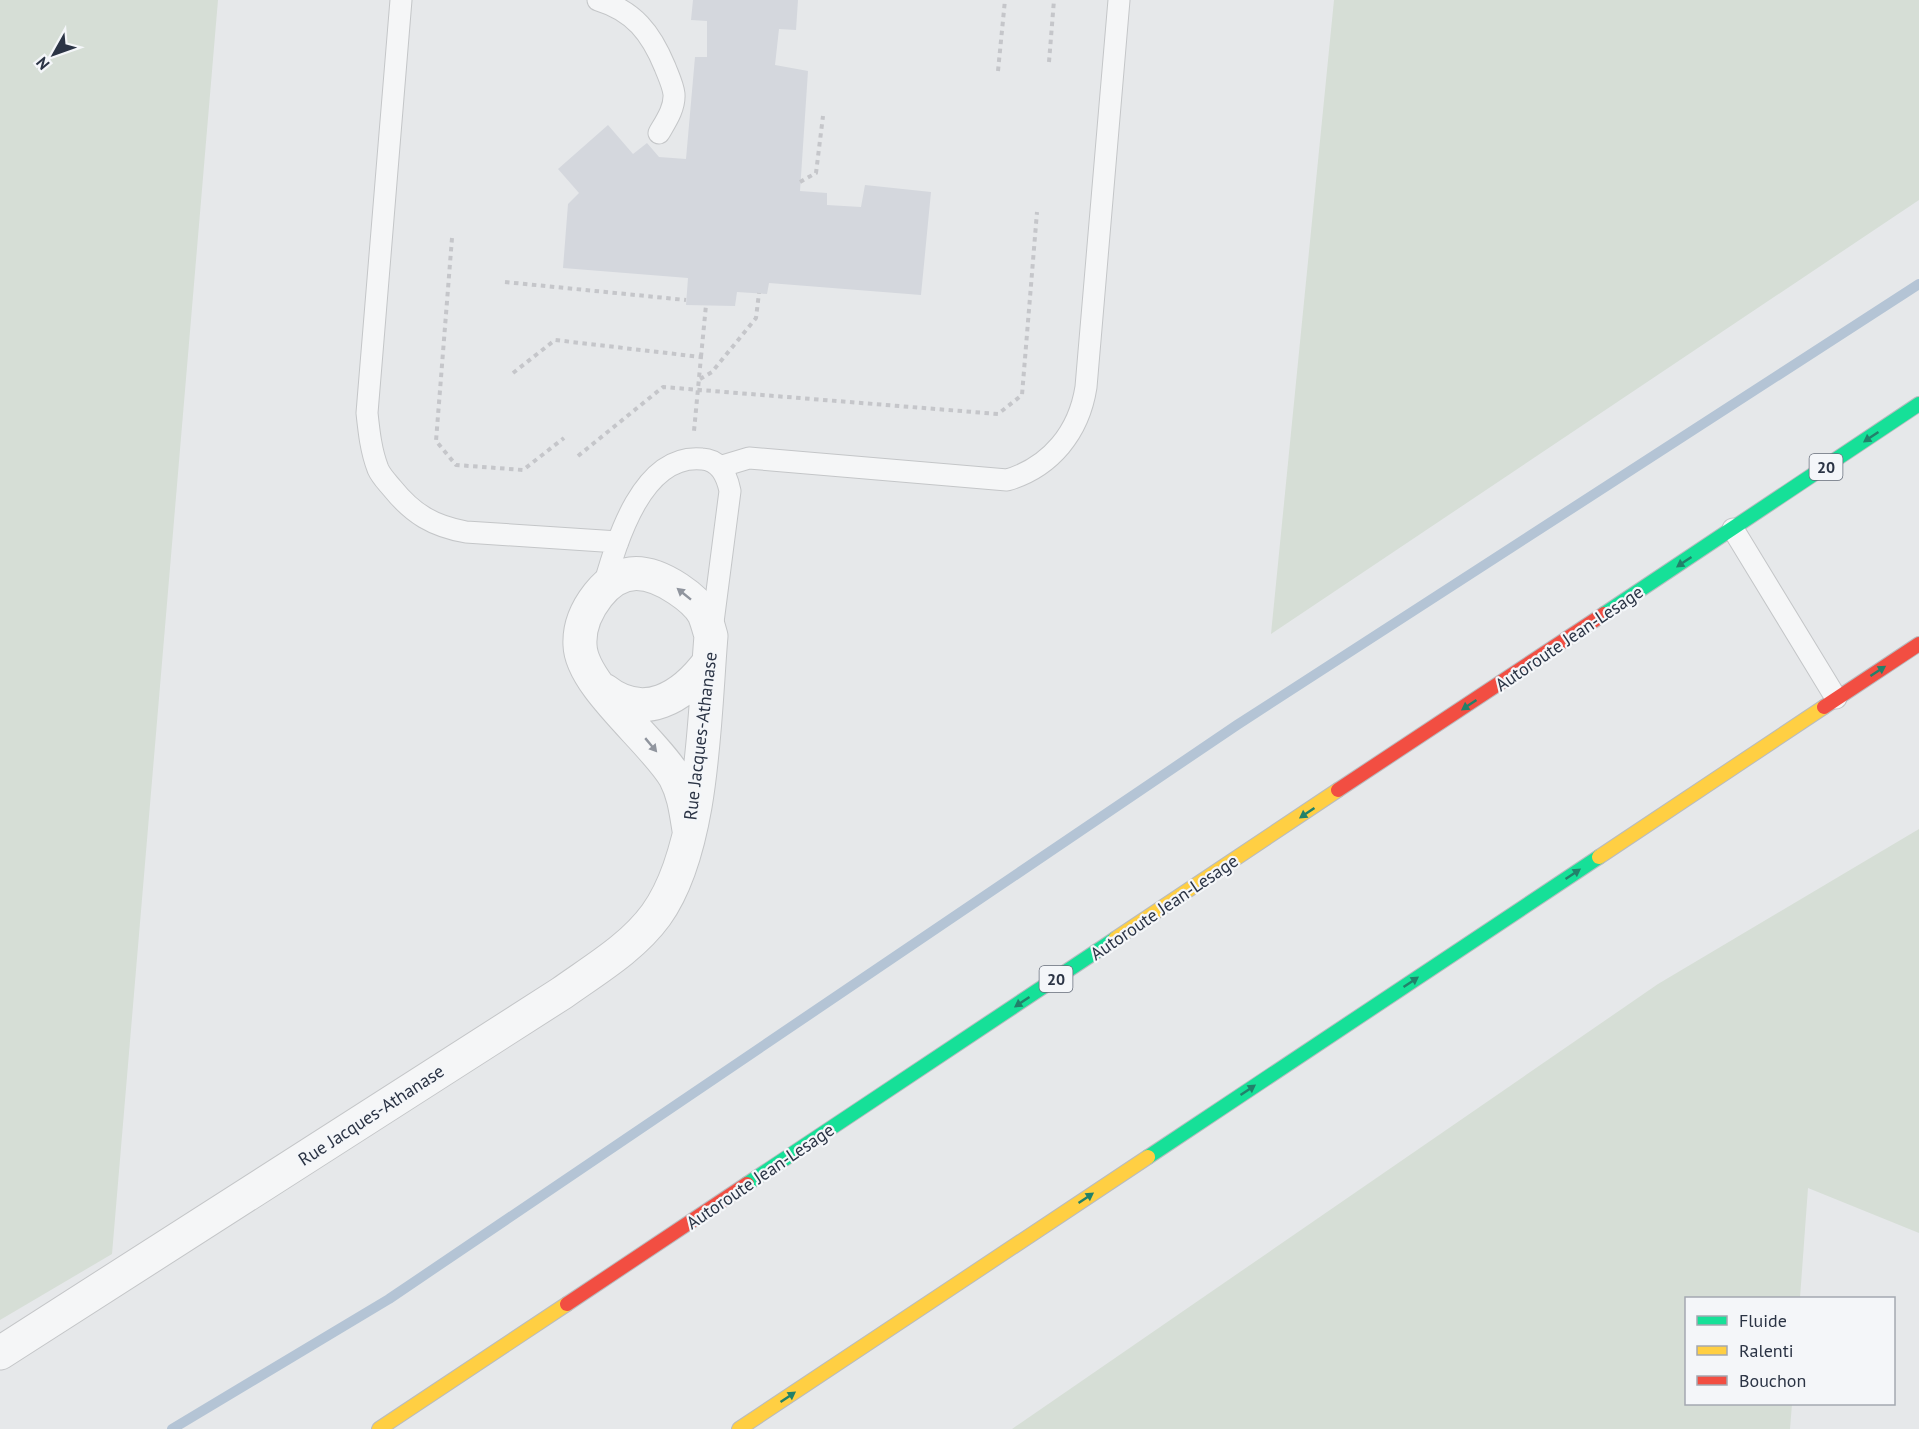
<svg xmlns="http://www.w3.org/2000/svg" width="1919" height="1429" viewBox="0 0 1919 1429" font-family="'PT Sans',sans-serif">
	<style>
		.built { fill: #d4d7dd }
		.green { fill: #d6ded6 }
		.lines { fill: none; stroke-linecap: round; stroke-linejoin: round }
		.stream { stroke: #b4c4d5; stroke-width: 10 }
		.lane-casing { stroke: #c4c6c8; stroke-width: 23 }
		.street-casing { stroke: #c4c6c8; stroke-width: 35 }
		.fast-casing { stroke: #b8bbbf; stroke-width: 16 }
		.slow-casing { stroke: #b8bbbf; stroke-width: 16 }
		.jam-casing { stroke: #b8bbbf; stroke-width: 16 }
		.path { stroke: #c5c6ca; stroke-width: 4; stroke-dasharray: 4.5 4.5; stroke-linecap: butt }
		.lane { stroke: #f5f6f7; stroke-width: 21 }
		.street { stroke: #f5f6f7; stroke-width: 33 }
		.fast { stroke: #16e098; stroke-width: 14 }
		.slow { stroke: #ffcf43; stroke-width: 14 }
		.jam { stroke: #f24e42; stroke-width: 14 }
		.oneway { fill: #22816a }
		.oneway2 { fill: #90959e }
		.labels { text-anchor: middle; dominant-baseline: central; stroke-width: 4.5; stroke-linejoin: round; paint-order: stroke }
		.shield { fill: #f4f6f9; stroke: #676e7b; stroke-width: 1.5 }
		.shield-label { font-size: 16px; font-weight: bold; fill: #2b3445 }
		.street-label { font-size: 18px; fill: #2b3445; stroke: #f4f6f9 }
	</style>
	<rect width="100%" height="100%" fill="#e6e8ea"/>
	<path class="built" d="M693,0H798L796,30L779,29L775,65L808,71L800,191L827,193V205L861,207L865,185L931,192L921,295L769,283L767,294L737,292L735,306L686,305L688,278L563,268L568,204L579,193L558,169L608,125L633,154L647,143L659,157L686,159L695,57H707V21L691,20Z"/>
	<path class="green" d="M0,0H218L112,1254L0,1320Z
		M1334,0H1919V200L1271,634Z
		M1919,829V1233L1808,1188L1800,1298H1686V1404H1792L1790,1429H1012L1658,984Z"/>
	<g class="lines">
		<path class="stream" d="M172,1429L389,1299L1237,725L1919,284"/>
		<defs>
			<path id="lane" d="M401,0L367,413C369,432 371,451 378,469C381,476 387,482 392,488C413,514 433,526 466,532L618,542
				M598,0C634,11 651,33 665,67C668,75 673,85 674,94C675,108 666,121 659,133
				M719,467L749,458L1007,480C1051,467 1079,432 1086,387L1119,0
				M1733,529L1836,698
				M603,589C616,544 641,453 702,459C720,460 727,476 730,491L712,630"/>
			<path id="street" d="M604,690C644,722 683,697 709,662
				M0,1353L562,993C594,970 632,948 656,915C704,848 704,718 711,636C709,629 707,621 704,614C699,605 687,595 678,589C649,570 622,565 598,595C587,609 579,627 580,645C581,685 653,740 675,777C684,794 686,812 689,830"/>
			<path id="fast" d="M1604,614L1919,404
				M1148,1157L1599,857
				M747,1184L1115,939"/>
			<path id="slow" d="M1599,857L1824,707
				M1115,939L1338,790
				M379,1429L567,1304
				M739,1429L1148,1157"/>
			<path id="jam" d="M1824,707L1919,644
				M1338,790L1604,614
				M567,1304L747,1184"/>
		</defs>
		<use href="#lane" class="lane-casing"/>
		<use href="#street" class="street-casing"/>
		<use href="#fast" class="fast-casing"/>
		<use href="#slow" class="slow-casing"/>
		<use href="#jam" class="jam-casing"/>
		<path class="path" d="M1049,62L1054,0
			M998,71L1005,0
			M800,182L816,173L823,116
			M452,238L436,441L456,465L523,470L564,438
			M505,282L686,300
			M701,357L706,305
			M513,373L555,340L701,357L694,431
			M700,379L712,372L756,318L759,293
			M578,456L663,387L998,414L1022,395L1037,212"/>
		<use href="#lane" class="lane"/>
		<use href="#street" class="street"/>
		<use href="#fast" class="fast"/>
		<use href="#slow" class="slow"/>
		<use href="#jam" class="jam"/>
	</g>
	<defs><path id="oneway-solid" d="M-6-.8H1V-3.2L6.5 0L1 3.2V.8H-6Z" transform="scale(1.5)"/></defs>
	<g class="oneway">
		<use href="#oneway-solid" transform="translate(1871 437) rotate(146)"/>
		<use href="#oneway-solid" transform="translate(1684 562) rotate(146)"/>
		<use href="#oneway-solid" transform="translate(1878 671) rotate(-33)"/>
		<use href="#oneway-solid" transform="translate(1469 705) rotate(146)"/>
		<use href="#oneway-solid" transform="translate(1307 813) rotate(146)"/>
		<use href="#oneway-solid" transform="translate(1573 874) rotate(-34)"/>
		<use href="#oneway-solid" transform="translate(1411 982) rotate(-34)"/>
		<use href="#oneway-solid" transform="translate(1022 1002) rotate(146)"/>
		<use href="#oneway-solid" transform="translate(1248 1090) rotate(-34)"/>
		<use href="#oneway-solid" transform="translate(1086 1198) rotate(-34)"/>
		<use href="#oneway-solid" transform="translate(788 1397) rotate(-34)"/>
	</g>
	<g class="oneway2">
		<use href="#oneway-solid" transform="translate(684 594) rotate(-141)"/>
		<use href="#oneway-solid" transform="translate(651 745) rotate(50)"/>
	</g>
	<g class="labels">
		<g class="shield">
			<rect x="1809.5" y="454" width="33" height="26" rx="4.5"/>
			<rect x="1039.5" y="966" width="33" height="26" rx="4.5"/>
		</g>
		<g class="shield-label">
			<text x="1826" y="467">20</text>
			<text x="1056" y="979">20</text>
		</g>
		<g class="street-label">
			<text transform="translate(1569 638) rotate(-34)">Autoroute Jean-Lesage</text>
			<text transform="translate(700 736) rotate(-83)">Rue Jacques-Athanase</text>
			<text transform="translate(1164 907) rotate(-34)">Autoroute Jean-Lesage</text>
			<text transform="translate(371 1115) rotate(-33)">Rue Jacques-Athanase</text>
			<text transform="translate(760 1176) rotate(-34)">Autoroute Jean-Lesage</text>
		</g>
	</g>
	<rect x="1685" y="1297" width="210" height="108" fill="#f4f6f9" stroke="#a4a8b1" stroke-width="1.5"/>
	<rect x="1697" y="1316" width="30" height="9" fill="#16e098" stroke="#a4a8b1" stroke-width="1.5"/>
	<text x="1739" y="1327" font-size="18" fill="#2b3445">Fluide</text>
	<rect x="1697" y="1346" width="30" height="9" fill="#ffcf43" stroke="#a4a8b1" stroke-width="1.5"/>
	<text x="1739" y="1357" font-size="18" fill="#2b3445">Ralenti</text>
	<rect x="1697" y="1376" width="30" height="9" fill="#f24e42" stroke="#a4a8b1" stroke-width="1.5"/>
	<text x="1739" y="1387" font-size="18" fill="#2b3445">Bouchon</text>
	<g transform="translate(54 54) rotate(230)" stroke="#f4f6f9" stroke-width="4.5" paint-order="stroke">
	<path d="M0-4.5L10 22L0 15L-10 22Z" fill="#2b3445"/>
	<text y="-9" font-size="16" font-weight="bold" text-anchor="middle" fill="#2b3445">N</text>
	</g>
</svg>
